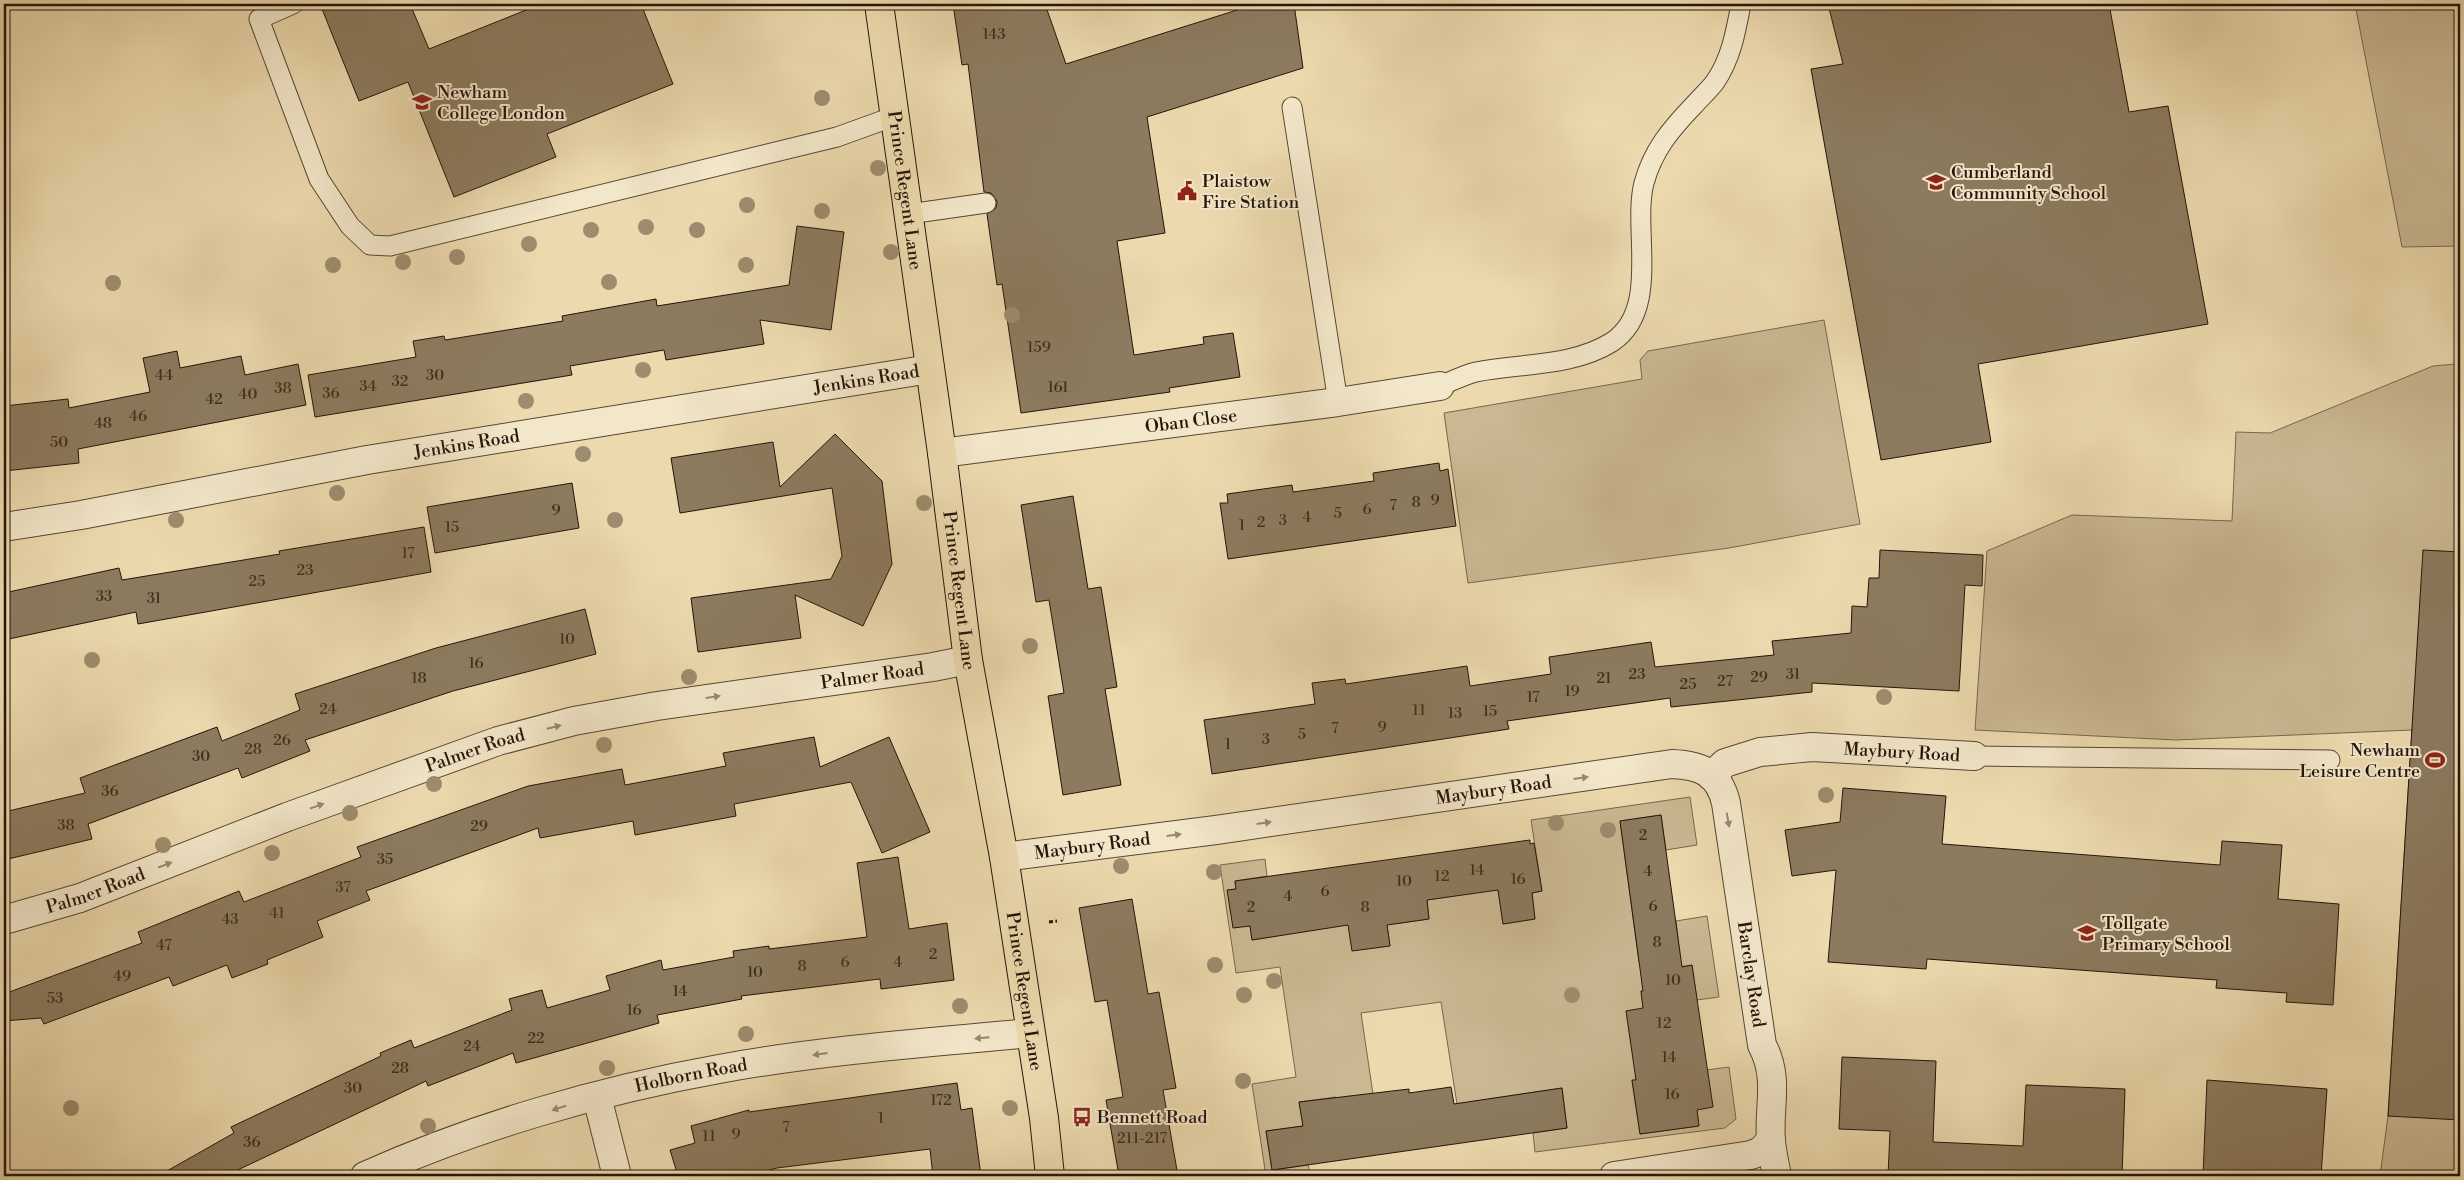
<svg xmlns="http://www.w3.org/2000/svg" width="2464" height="1180" viewBox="0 0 2464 1180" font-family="'Libre Bodoni',serif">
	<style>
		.green { fill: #cab892; stroke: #78664e }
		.building { fill: #8c7b5f; stroke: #25140a }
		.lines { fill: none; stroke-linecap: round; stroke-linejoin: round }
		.service-casing { stroke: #574633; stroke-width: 21 }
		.minor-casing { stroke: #574633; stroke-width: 30 }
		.primary-casing { stroke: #25140a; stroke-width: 30 }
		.path { stroke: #25140a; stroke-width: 3; stroke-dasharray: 4 2.5; stroke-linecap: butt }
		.service { stroke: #f3e7ca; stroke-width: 19 }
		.minor { stroke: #f3e7ca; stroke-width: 28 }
		.primary { stroke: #ecdaae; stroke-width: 28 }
		.tree { fill: #9e8c6e }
		.oneway { fill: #968874 }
		.labels { text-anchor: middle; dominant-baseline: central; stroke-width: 4; stroke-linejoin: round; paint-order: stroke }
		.number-label { font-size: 15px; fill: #3f2e1f }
		.poi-label { font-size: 18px; fill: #25140a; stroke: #f3e7ca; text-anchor: start }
		.street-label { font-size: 18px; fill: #25140a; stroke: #f3e7ca }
	</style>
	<rect width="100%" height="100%" fill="#ecdaae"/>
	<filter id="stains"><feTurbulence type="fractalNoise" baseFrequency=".004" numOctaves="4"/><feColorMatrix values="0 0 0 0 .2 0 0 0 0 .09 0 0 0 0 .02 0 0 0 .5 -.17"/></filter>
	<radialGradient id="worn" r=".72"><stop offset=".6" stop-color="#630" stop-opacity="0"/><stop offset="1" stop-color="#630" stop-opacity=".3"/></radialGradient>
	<path class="green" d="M2355,4H2460V246L2402,247Z
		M2460,304V1176H2380L2388,1116L2412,730L2176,740L1975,730L1987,551L2072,515L2232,521L2236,432L2270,433L2433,366L2456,364Z
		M1824,320L1860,524L1729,548L1468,583L1444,413L1642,379L1640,360L1648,351Z
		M1690,797L1697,845L1666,850L1661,815L1620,821L1639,962L1680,957L1676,921L1707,916L1719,997L1697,1000L1692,965L1650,971L1652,989L1641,991L1643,1008L1636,1080L1632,1081L1640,1134L1699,1126L1697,1110L1707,1070L1729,1067L1736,1119L1725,1128L1535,1152L1533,1133L1567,1128L1562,1088L1457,1104L1441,1002L1361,1013L1373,1094L1339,1119L1336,1097L1299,1102L1303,1126L1266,1131L1272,1170L1308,1165L1311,1176H1266L1252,1084L1296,1077L1280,967L1236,973L1220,865L1265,859L1267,876L1235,881L1236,889L1228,890L1250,926L1252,940L1276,936L1274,923L1346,910L1390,946L1384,904L1394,924L1429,919L1427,900L1498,889L1503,924L1535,919L1532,893L1542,891L1531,820Z"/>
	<path class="building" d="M320,4H410L429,49L541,4H641L673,84L547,134L556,157L454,197L408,82L359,101Z
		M953,4H1045L1066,64L1256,4H1294L1303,68L1147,117L1165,233L1117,241L1134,355L1204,344L1203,337L1233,333L1240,377L1169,388L1170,392L1021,413L1002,284L997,285L987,214L996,208L997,201L991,193L984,192L968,64L962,65Z
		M1828,4H2109L2129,112L2168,106L2208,324L1978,364L1991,442L1881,460L1811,69L1843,64Z
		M797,226L844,232L831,330L760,320L764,344L666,360L664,350L570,366L572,375L315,417L308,375L416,357L413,341L444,336L445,340L563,321L562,316L656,299L657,306L789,285Z
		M177,351L180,368L241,356L245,375L298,364L306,405L78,449L79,463L4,471V406L68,399L69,408L150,392L143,358Z
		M835,434L882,481L892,564L863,626L795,595L801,638L698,652L691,598L831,579L842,556L832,488L680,513L671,458L773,442L780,487Z
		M1439,463L1440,471L1448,469L1456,526L1228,559L1220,503H1228L1227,494L1292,485L1293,492L1374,481L1373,473Z
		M572,483L579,528L435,553L427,507Z
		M1073,496L1088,589L1101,587L1117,687L1105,689L1121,785L1063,795L1048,696L1064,693L1049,600L1036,602L1021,505Z
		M424,527L431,572L138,624L136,612L4,640V593L119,568L122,580L280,554L279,551Z
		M1880,550L1983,555L1982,586L1965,585L1959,691L1812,683V692L1671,707L1670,698L1507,721L1509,729L1212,774L1204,720L1315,704L1312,683L1345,679L1346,684L1467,666L1470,686L1551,674L1549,657L1651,642L1655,667L1774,655L1772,641L1851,633L1852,606L1867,607L1869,578H1879Z
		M2423,550L2460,552V1120L2388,1116Z
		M585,609L596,654L453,691L305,740L310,751L242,778L238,768L88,824L92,839L4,860V812L85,793L80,778L217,727L222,741L300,710L295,694L436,648Z
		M814,737L820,767L889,737L930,832L882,853L851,782L734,804L736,816L635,835L633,821L540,838L538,828L366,891L370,900L317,921L323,937L267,960L268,964L232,978L227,965L173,986L169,977L44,1024L41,1018L4,1021V994L142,943L138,932L239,891L244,902L361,857L357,847L528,786L622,769L625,785L726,766L723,753Z
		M1843,788L1946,796L1942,844L2220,865L2222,841L2282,845L2278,899L2339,904L2333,1005L2286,1002L2287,993L2216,988L2217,980L1927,959L1926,969L1828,962L1836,870L1792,876L1785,830L1840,822Z
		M1661,815L1682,967L1692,965L1713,1107L1697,1110L1699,1126L1640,1134L1632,1080H1636L1626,1011L1643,1008L1641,991H1643L1620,821Z
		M1530,840V844L1534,843L1542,891L1532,893L1535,919L1503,924L1498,890L1427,900L1429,919L1387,925L1390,946L1352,951L1348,925L1252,940L1250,926L1233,928L1227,890L1236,889L1235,881Z
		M898,857L909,929L947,923L954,980L881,989L880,979L741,996L742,999L657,1015L659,1023L516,1063L513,1053L428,1086L426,1081L225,1176H158L234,1133L231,1127L381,1056L380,1053L411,1040L414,1048L512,1010L509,999L542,990L547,1008L610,990L606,976L661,960L663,970L734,957L733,951L769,946V949L867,937L857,863Z
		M1132,899L1148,994L1159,992L1176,1088L1163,1090L1178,1176H1119L1106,1100L1123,1097L1107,1000L1095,1002L1079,908Z
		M1842,1057L1936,1061L1933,1142L2023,1146L2026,1085L2125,1089L2122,1176H1888L1890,1131L1839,1129Z
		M2207,1080L2327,1089L2321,1176H2203Z
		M957,1083L961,1110L972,1108L981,1176H933L930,1149L777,1168L747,1176H678L670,1150L695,1143L691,1126L749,1110V1112Z
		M1451,1087L1454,1104L1562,1088L1567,1128L1272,1170L1266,1131L1303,1126L1299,1102L1409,1089V1093Z"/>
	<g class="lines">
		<defs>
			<path id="service" d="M293,4L259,19L319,179L350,226L370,245L390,246L837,137L895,116
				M1292,107L1338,402
				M909,214L986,203
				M1440,386C1452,381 1464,375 1476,372C1521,363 1572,367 1612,342C1661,310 1632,229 1644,183C1653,150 1671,129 1694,105C1701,97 1709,90 1715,82C1731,59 1736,31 1741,4
				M1974,756L2330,760"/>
			<g id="minor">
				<path id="s1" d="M942,453L1338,402L1440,386"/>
				<path id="s2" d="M4,527L81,515L367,460L930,369"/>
				<path id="s3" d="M1711,776L1725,763L1760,752L1812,747L1974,756"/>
				<path id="s4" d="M1004,857L1216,830L1672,764C1701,765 1719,773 1726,803L1762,1045C1780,1079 1768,1107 1771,1141C1772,1153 1775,1165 1777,1176"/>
				<path id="s5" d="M4,920L80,898L287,817L498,741L574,721L657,706L933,667L968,660"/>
				<path d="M597,1097L617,1176"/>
				<path id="s6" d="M365,1176C474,1127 601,1090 719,1069C822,1050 926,1043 1030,1033"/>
				<path d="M1614,1176L1751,1155L1761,1151L1771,1140"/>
			</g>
			<g id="primary">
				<path id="s7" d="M879,4L942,453L968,660L1004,857L1044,1118L1050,1176"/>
			</g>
		</defs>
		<use href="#service" class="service-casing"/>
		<use href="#minor" class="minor-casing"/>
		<use href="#primary" class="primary-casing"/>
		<path class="path" d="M1049,922L1057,921"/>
		<use href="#service" class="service"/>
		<use href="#minor" class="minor"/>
		<use href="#primary" class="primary"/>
	</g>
	<g class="tree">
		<circle cx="822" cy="98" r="8"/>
		<circle cx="878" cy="168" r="8"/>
		<circle cx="747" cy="205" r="8"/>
		<circle cx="822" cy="211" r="8"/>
		<circle cx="646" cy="227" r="8"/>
		<circle cx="591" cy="230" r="8"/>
		<circle cx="697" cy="230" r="8"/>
		<circle cx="529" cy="244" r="8"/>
		<circle cx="891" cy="252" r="8"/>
		<circle cx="457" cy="257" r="8"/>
		<circle cx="403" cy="262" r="8"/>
		<circle cx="333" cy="265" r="8"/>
		<circle cx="746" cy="265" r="8"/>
		<circle cx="609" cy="282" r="8"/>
		<circle cx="113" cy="283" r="8"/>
		<circle cx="1012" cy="315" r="8"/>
		<circle cx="643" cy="370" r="8"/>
		<circle cx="526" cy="401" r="8"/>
		<circle cx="583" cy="454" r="8"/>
		<circle cx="337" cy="493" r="8"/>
		<circle cx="924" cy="503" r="8"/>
		<circle cx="176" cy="520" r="8"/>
		<circle cx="615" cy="520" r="8"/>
		<circle cx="1030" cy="646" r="8"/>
		<circle cx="92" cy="660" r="8"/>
		<circle cx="689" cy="677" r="8"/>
		<circle cx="1884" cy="697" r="8"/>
		<circle cx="604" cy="745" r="8"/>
		<circle cx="434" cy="784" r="8"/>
		<circle cx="1826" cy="795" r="8"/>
		<circle cx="350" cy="813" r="8"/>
		<circle cx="1556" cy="823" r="8"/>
		<circle cx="1608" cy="830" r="8"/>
		<circle cx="163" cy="845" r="8"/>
		<circle cx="272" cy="853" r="8"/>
		<circle cx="1121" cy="866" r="8"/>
		<circle cx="1214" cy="872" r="8"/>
		<circle cx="1215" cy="965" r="8"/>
		<circle cx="1274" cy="981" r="8"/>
		<circle cx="1244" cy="995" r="8"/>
		<circle cx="1572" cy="995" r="8"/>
		<circle cx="960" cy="1006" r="8"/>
		<circle cx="746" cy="1034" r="8"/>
		<circle cx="607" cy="1068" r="8"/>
		<circle cx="1243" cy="1081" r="8"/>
		<circle cx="71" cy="1108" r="8"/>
		<circle cx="1010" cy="1108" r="8"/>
		<circle cx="428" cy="1126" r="8"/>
	</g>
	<defs><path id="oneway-solid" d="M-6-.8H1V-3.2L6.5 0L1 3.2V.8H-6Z" transform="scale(1.25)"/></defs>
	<g class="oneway">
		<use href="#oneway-solid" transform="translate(713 697) rotate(-8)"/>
		<use href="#oneway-solid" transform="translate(554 727) rotate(-14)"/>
		<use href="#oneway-solid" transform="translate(1581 778) rotate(-8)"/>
		<use href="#oneway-solid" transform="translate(317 806) rotate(-20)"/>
		<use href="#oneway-solid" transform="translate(1728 820) rotate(80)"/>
		<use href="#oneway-solid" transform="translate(1264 823) rotate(-8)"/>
		<use href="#oneway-solid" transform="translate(1174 835) rotate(-7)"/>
		<use href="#oneway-solid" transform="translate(165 865) rotate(-21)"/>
		<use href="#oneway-solid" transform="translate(982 1038) rotate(175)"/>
		<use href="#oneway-solid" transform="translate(820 1054) rotate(172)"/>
		<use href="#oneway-solid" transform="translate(559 1108) rotate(163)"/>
	</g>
	<defs>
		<symbol id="university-bare" viewBox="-9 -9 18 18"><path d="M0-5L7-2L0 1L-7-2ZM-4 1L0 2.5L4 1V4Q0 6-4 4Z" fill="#8f2418" stroke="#f3e7ca" stroke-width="2.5" paint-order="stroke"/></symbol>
		<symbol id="school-bare" viewBox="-9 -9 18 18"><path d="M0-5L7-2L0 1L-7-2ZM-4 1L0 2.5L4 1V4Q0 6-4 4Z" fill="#8f2418" stroke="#f3e7ca" stroke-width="2.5" paint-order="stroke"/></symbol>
		<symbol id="civic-bare" viewBox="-9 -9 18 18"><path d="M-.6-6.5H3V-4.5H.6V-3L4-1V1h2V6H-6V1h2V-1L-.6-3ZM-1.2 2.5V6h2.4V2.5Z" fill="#8f2418" stroke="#f3e7ca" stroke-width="2.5" paint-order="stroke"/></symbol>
		<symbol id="stadium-bare" viewBox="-9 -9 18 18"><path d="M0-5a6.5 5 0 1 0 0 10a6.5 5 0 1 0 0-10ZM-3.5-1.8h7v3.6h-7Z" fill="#8f2418" stroke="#f3e7ca" stroke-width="2.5" paint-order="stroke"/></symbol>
		<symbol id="bus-bare" viewBox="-9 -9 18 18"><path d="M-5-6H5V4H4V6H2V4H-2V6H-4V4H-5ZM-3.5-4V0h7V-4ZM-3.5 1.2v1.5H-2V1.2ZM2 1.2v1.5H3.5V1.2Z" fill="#8f2418" stroke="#f3e7ca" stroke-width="2.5" paint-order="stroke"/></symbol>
	</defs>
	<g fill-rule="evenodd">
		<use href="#university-bare" x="408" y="88" width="28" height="28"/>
		<use href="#school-bare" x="1922" y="168" width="28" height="28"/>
		<use href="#civic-bare" x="1173" y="177" width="28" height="28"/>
		<use href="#stadium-bare" x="2421" y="746" width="28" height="28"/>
		<use href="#school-bare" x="2073" y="919" width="28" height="28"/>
		<use href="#bus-bare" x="1068" y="1103" width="28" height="28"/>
	</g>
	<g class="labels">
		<g class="number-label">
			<text x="994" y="34">143</text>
			<text x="1039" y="347">159</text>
			<text x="164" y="375">44</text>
			<text x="435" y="375">30</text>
			<text x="400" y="381">32</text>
			<text x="368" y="386">34</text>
			<text x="1058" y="387">161</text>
			<text x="283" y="388">38</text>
			<text x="331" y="393">36</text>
			<text x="248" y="394">40</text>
			<text x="214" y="399">42</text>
			<text x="138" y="416">46</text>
			<text x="103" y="423">48</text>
			<text x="59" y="442">50</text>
			<text x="1435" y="500">9</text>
			<text x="1416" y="502">8</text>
			<text x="1393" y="505">7</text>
			<text x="1367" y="509">6</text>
			<text x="556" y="510">9</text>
			<text x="1338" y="513">5</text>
			<text x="1307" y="517">4</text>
			<text x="1283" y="520">3</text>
			<text x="1261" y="522">2</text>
			<text x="1242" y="525">1</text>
			<text x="452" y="527">15</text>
			<text x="408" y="553">17</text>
			<text x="305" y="570">23</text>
			<text x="257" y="581">25</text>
			<text x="104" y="596">33</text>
			<text x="154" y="598">31</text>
			<text x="567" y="639">10</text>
			<text x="476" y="663">16</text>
			<text x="1637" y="674">23</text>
			<text x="1793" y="674">31</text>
			<text x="1759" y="677">29</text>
			<text x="419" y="678">18</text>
			<text x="1604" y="678">21</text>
			<text x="1725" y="681">27</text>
			<text x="1688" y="684">25</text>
			<text x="1572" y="691">19</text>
			<text x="1533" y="697">17</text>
			<text x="328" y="709">24</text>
			<text x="1419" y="710">11</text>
			<text x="1490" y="711">15</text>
			<text x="1455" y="713">13</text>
			<text x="1382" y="727">9</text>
			<text x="1335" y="728">7</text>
			<text x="1302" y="734">5</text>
			<text x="1266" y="739">3</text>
			<text x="282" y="740">26</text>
			<text x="1228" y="744">1</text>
			<text x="253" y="749">28</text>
			<text x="201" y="756">30</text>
			<text x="110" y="791">36</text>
			<text x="66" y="825">38</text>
			<text x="479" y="826">29</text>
			<text x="1643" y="835">2</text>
			<text x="385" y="859">35</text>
			<text x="1477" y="870">14</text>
			<text x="1648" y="871">4</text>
			<text x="1442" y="876">12</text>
			<text x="1518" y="879">16</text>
			<text x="1404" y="881">10</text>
			<text x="343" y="887">37</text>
			<text x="1325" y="891">6</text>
			<text x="1288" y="896">4</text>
			<text x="1653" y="906">6</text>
			<text x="1251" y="907">2</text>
			<text x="1365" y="907">8</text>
			<text x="277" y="913">41</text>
			<text x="230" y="919">43</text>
			<text x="1657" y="942">8</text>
			<text x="164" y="945">47</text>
			<text x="933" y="954">2</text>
			<text x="845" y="962">6</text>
			<text x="898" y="962">4</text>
			<text x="802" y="966">8</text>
			<text x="755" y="972">10</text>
			<text x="122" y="976">49</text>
			<text x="1673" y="980">10</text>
			<text x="680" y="991">14</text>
			<text x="55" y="998">53</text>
			<text x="634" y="1010">16</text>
			<text x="1664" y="1023">12</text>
			<text x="536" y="1038">22</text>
			<text x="472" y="1046">24</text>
			<text x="1669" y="1057">14</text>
			<text x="400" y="1068">28</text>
			<text x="353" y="1088">30</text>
			<text x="1672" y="1094">16</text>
			<text x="941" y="1100">172</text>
			<text x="881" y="1118">1</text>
			<text x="786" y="1127">7</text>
			<text x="736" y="1134">9</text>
			<text x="709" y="1136">11</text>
			<text x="1142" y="1138">211-217</text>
			<text x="252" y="1142">36</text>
		</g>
		<g class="poi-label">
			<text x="437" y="92">Newham<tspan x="437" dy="21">College London</tspan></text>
			<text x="1951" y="172">Cumberland<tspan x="1951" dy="21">Community School</tspan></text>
			<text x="1202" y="181">Plaistow<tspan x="1202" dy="21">Fire Station</tspan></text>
			<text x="2420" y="750" text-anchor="end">Newham<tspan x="2420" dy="21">Leisure Centre</tspan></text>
			<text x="2102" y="923">Tollgate<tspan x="2102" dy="21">Primary School</tspan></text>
			<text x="1097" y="1117">Bennett Road</text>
		</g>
		<g class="street-label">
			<text stroke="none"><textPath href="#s7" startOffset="188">Prince Regent Lane</textPath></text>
			<text stroke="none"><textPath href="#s2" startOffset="875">Jenkins Road</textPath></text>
			<text stroke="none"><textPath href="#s1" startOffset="251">Oban Close</textPath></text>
			<text stroke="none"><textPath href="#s2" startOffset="470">Jenkins Road</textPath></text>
			<text stroke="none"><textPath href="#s7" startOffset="592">Prince Regent Lane</textPath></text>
			<text stroke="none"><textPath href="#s5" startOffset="906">Palmer Road</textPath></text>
			<text stroke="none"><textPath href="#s5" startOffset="501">Palmer Road</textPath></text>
			<text stroke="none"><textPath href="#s3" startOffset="198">Maybury Road</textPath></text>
			<text stroke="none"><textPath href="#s4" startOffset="494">Maybury Road</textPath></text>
			<text stroke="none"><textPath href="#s4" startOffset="89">Maybury Road</textPath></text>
			<text stroke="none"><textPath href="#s5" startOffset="96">Palmer Road</textPath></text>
			<text stroke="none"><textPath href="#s4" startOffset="921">Barclay Road</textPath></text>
			<text stroke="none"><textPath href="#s7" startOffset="998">Prince Regent Lane</textPath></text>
			<text stroke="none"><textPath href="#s6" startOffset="342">Holborn Road</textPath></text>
		</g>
	</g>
	<rect width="2464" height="1180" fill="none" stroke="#ecdaae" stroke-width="20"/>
	<rect x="5" y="5" width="2454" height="1170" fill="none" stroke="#25140a" stroke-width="2.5"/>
	<rect x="10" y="10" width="2444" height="1160" fill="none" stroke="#25140a"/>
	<rect width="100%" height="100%" filter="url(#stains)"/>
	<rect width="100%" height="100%" fill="url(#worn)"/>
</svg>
